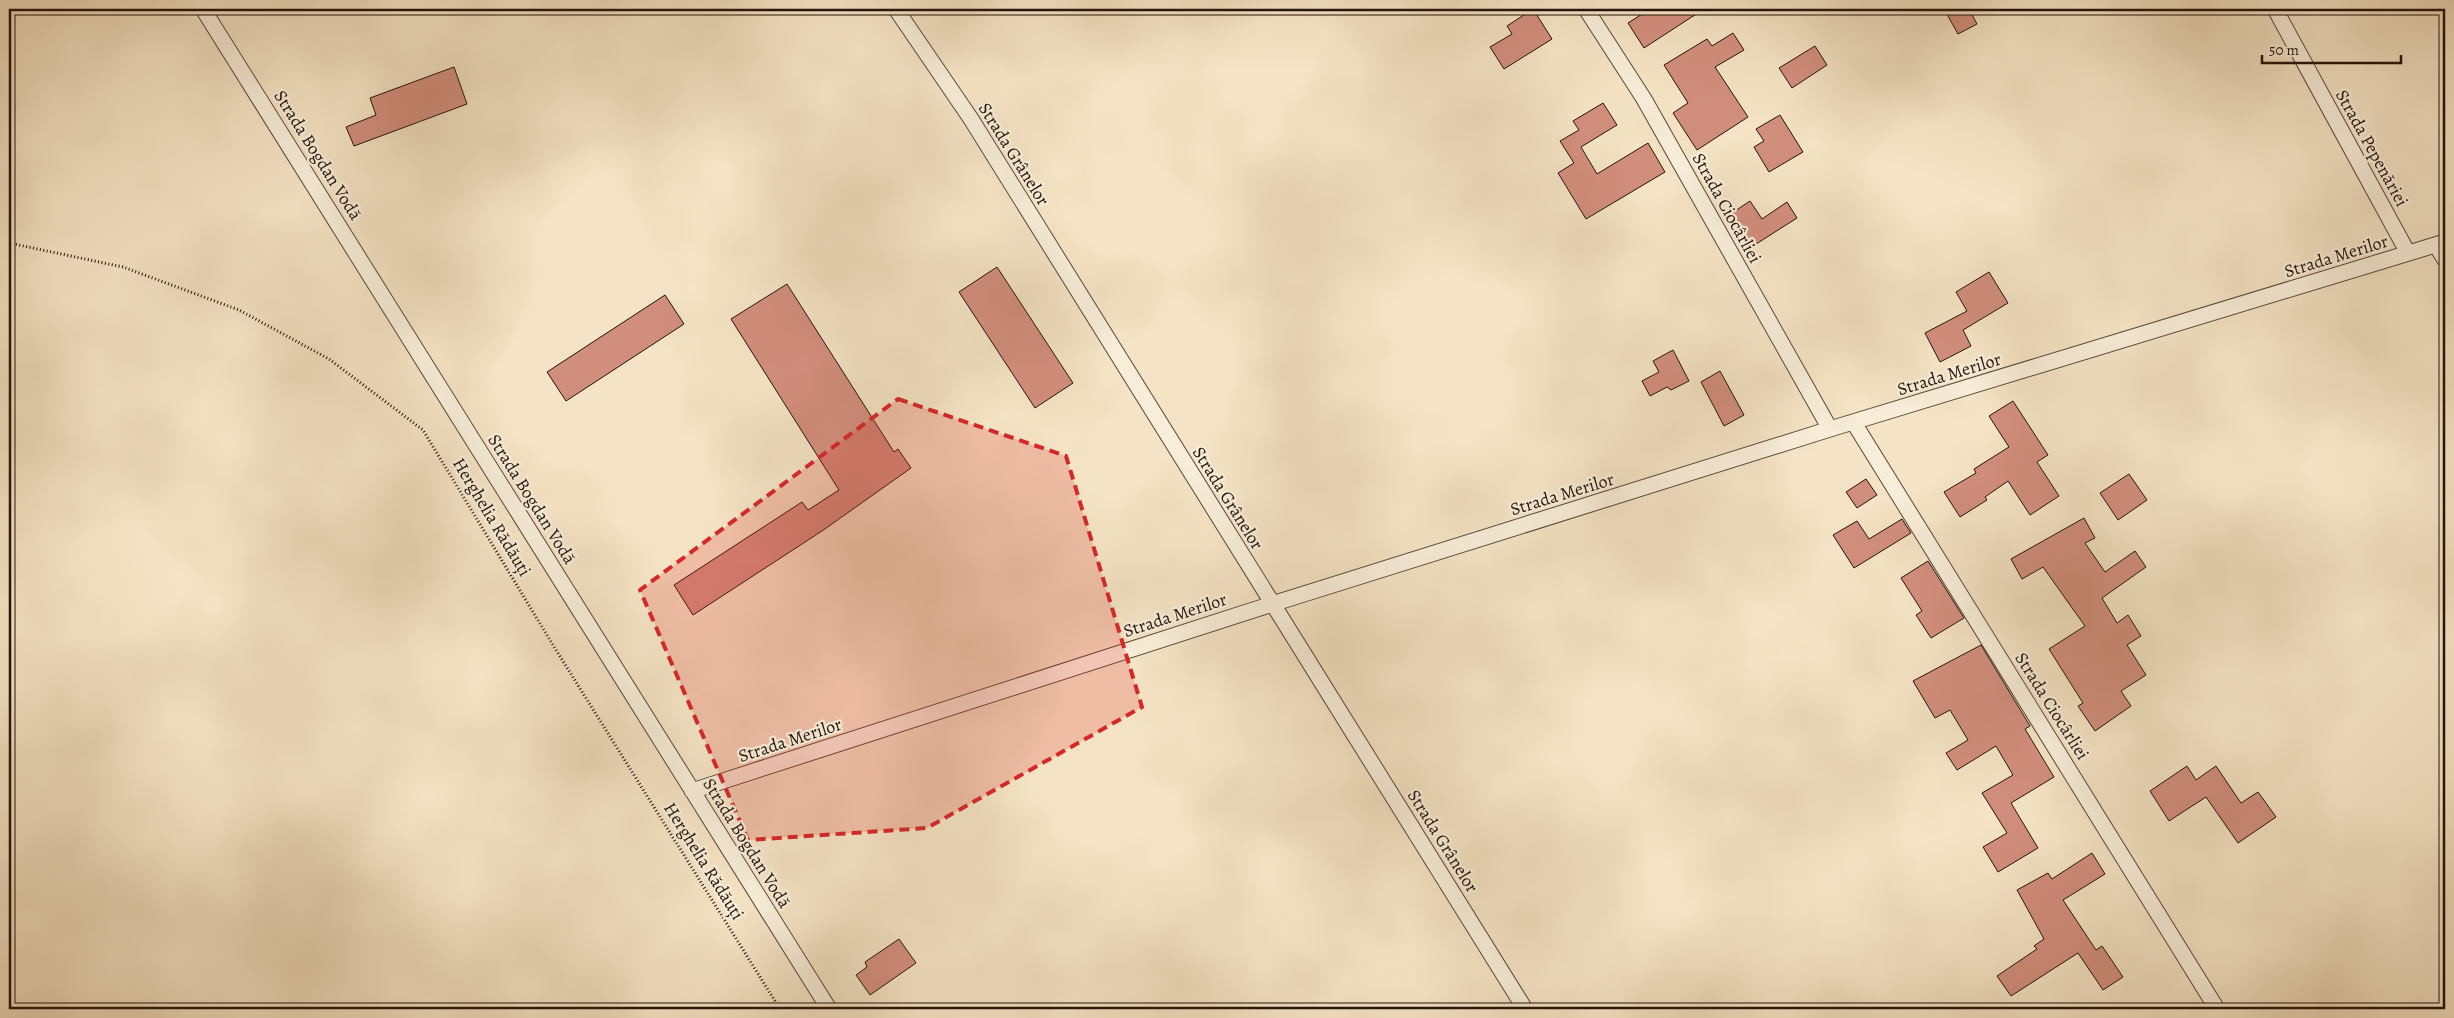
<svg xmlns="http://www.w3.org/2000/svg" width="2454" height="1018" viewBox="0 0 2454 1018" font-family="Alegreya,serif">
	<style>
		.building { fill: #d28e7d; stroke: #23130a }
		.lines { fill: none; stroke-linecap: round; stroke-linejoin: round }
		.street-casing { stroke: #574738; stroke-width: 17 }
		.path { stroke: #23130a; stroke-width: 3; stroke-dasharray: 1 2.5; stroke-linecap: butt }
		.street { stroke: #f8edd9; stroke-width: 15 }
		.marked { fill: #d62828; fill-opacity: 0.2; stroke: #d62828; stroke-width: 4; stroke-dasharray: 10 6; stroke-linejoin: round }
		.labels { text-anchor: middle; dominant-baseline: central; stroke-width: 4.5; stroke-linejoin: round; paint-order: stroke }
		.street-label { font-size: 18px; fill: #23130a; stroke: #f8edd9 }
	</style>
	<rect width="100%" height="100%" fill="#f4e3c4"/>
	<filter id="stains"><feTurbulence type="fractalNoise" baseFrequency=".004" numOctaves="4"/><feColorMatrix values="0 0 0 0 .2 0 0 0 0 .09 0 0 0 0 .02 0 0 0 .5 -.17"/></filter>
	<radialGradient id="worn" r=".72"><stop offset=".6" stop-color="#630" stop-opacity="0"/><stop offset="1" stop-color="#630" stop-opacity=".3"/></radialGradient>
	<path class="building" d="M1533,9L1552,39L1504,69L1490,47L1512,34L1507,26Z
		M1650,9H1704L1644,48L1628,23Z
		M1944,9H1969L1977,24L1958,34Z
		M1733,33L1744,50L1715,67L1748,117L1697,150L1673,113L1688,103L1664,65L1707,39L1712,46Z
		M1815,46L1827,65L1792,88L1779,68Z
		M454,67L467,104L354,146L346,127L376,115L370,98Z
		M1603,103L1617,125L1581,147L1597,174L1648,143L1665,172L1586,219L1558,173L1574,163L1560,141L1579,130L1573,121Z
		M1780,115L1803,152L1769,172L1754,147L1764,141L1756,129Z
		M1750,201L1762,219L1787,202L1797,218L1753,246L1732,213Z
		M997,267L1073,383L1035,408L959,292Z
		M1989,272L2008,303L1963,330L1971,346L1940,362L1925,333L1967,311L1956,292Z
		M787,284L894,452L898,449L911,468L822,531L693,615L674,585L802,502L808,510L839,490L731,319Z
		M665,295L684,324L566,401L547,372Z
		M1673,350L1689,381L1671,390L1667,387L1650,396L1642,381L1659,372L1653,361Z
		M1720,371L1744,415L1724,426L1701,382Z
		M2013,401L2048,455L2037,462L2059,496L2030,515L2008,481L1985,497L1987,500L1960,517L1944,492L1976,473L1974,469L2009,447L1989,416Z
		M2129,474L2147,500L2118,520L2100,493Z
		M1866,479L1877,495L1857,508L1846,492Z
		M2084,518L2095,538L2085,543L2105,572L2135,551L2146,567L2102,598L2117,623L2128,615L2141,636L2127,645L2146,675L2121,691L2131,706L2095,731L2078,706L2083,703L2049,649L2085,626L2043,567L2022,579L2011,559Z
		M1902,519L1911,533L1854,568L1833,535L1857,521L1869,539Z
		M1928,561L1964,618L1931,638L1916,615L1922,611L1901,578Z
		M1981,645L2030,726L2025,729L2054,777L2011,803L2038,848L1998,872L1983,847L2007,833L1982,793L2013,775L1996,746L1957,770L1946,753L1968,740L1950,710L1935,718L1913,681Z
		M2187,766L2196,780L2216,766L2241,803L2258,792L2276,817L2238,843L2206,797L2169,821L2150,791Z
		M2092,853L2105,874L2063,900L2096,950L2102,946L2123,977L2103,990L2078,953L2011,996L1997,976L2037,949L2034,946L2044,939L2017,890L2048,873L2052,879Z
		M899,939L916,963L870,995L856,975L867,967L865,962Z"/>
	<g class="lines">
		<defs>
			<path id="street" d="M203,9L829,1009
				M896,9L971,119L1525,1009
				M1586,9L1644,99L1830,429
				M2275,9L2408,253
				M2436,245L2445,260
				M1854,423L2217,1009
				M692,791L1272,604L1830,429L2445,242"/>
		</defs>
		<use href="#street" class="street-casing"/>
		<path class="path" d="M9,243L123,267L239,310L329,359L423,430L556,650L780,1009"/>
		<use href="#street" class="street"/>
	</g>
	<path class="marked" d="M898,399L1066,456L1142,707L927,828L748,840L640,590Z"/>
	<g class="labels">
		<g class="street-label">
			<text transform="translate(2372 148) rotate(61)">Strada Pepenăriei</text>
			<text transform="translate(1014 154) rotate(58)">Strada Grânelor</text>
			<text transform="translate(318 155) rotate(58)">Strada Bogdan Vodă</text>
			<text transform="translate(1727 208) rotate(61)">Strada Ciocârliei</text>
			<text transform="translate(2336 256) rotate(-17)">Strada Merilor</text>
			<text transform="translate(1949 374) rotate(-17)">Strada Merilor</text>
			<text transform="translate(1562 494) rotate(-17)">Strada Merilor</text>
			<text transform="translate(1228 498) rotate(58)">Strada Grânelor</text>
			<text transform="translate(532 499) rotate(58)">Strada Bogdan Vodă</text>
			<text transform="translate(492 517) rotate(59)">Herghelia Rădăuți</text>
			<text transform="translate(1175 615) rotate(-18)">Strada Merilor</text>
			<text transform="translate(2052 706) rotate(58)">Strada Ciocârliei</text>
			<text transform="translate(790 740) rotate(-18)">Strada Merilor</text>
			<text transform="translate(1443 841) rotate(58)">Strada Grânelor</text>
			<text transform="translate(747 843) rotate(58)">Strada Bogdan Vodă</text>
			<text transform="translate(704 861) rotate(58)">Herghelia Rădăuți</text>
		</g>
	</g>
	<rect width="2454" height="1018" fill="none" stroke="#f4e3c4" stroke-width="30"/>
	<rect x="10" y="10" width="2434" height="998" fill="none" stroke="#23130a" stroke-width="2.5"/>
	<rect x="15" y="15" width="2424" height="988" fill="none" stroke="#23130a"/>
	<path d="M2262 55v8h139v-8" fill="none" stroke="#23130a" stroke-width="2.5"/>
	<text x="2269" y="55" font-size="15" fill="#23130a" stroke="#f8edd9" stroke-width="4" paint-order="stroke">50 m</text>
	<rect width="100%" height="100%" filter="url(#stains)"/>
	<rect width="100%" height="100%" fill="url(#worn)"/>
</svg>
